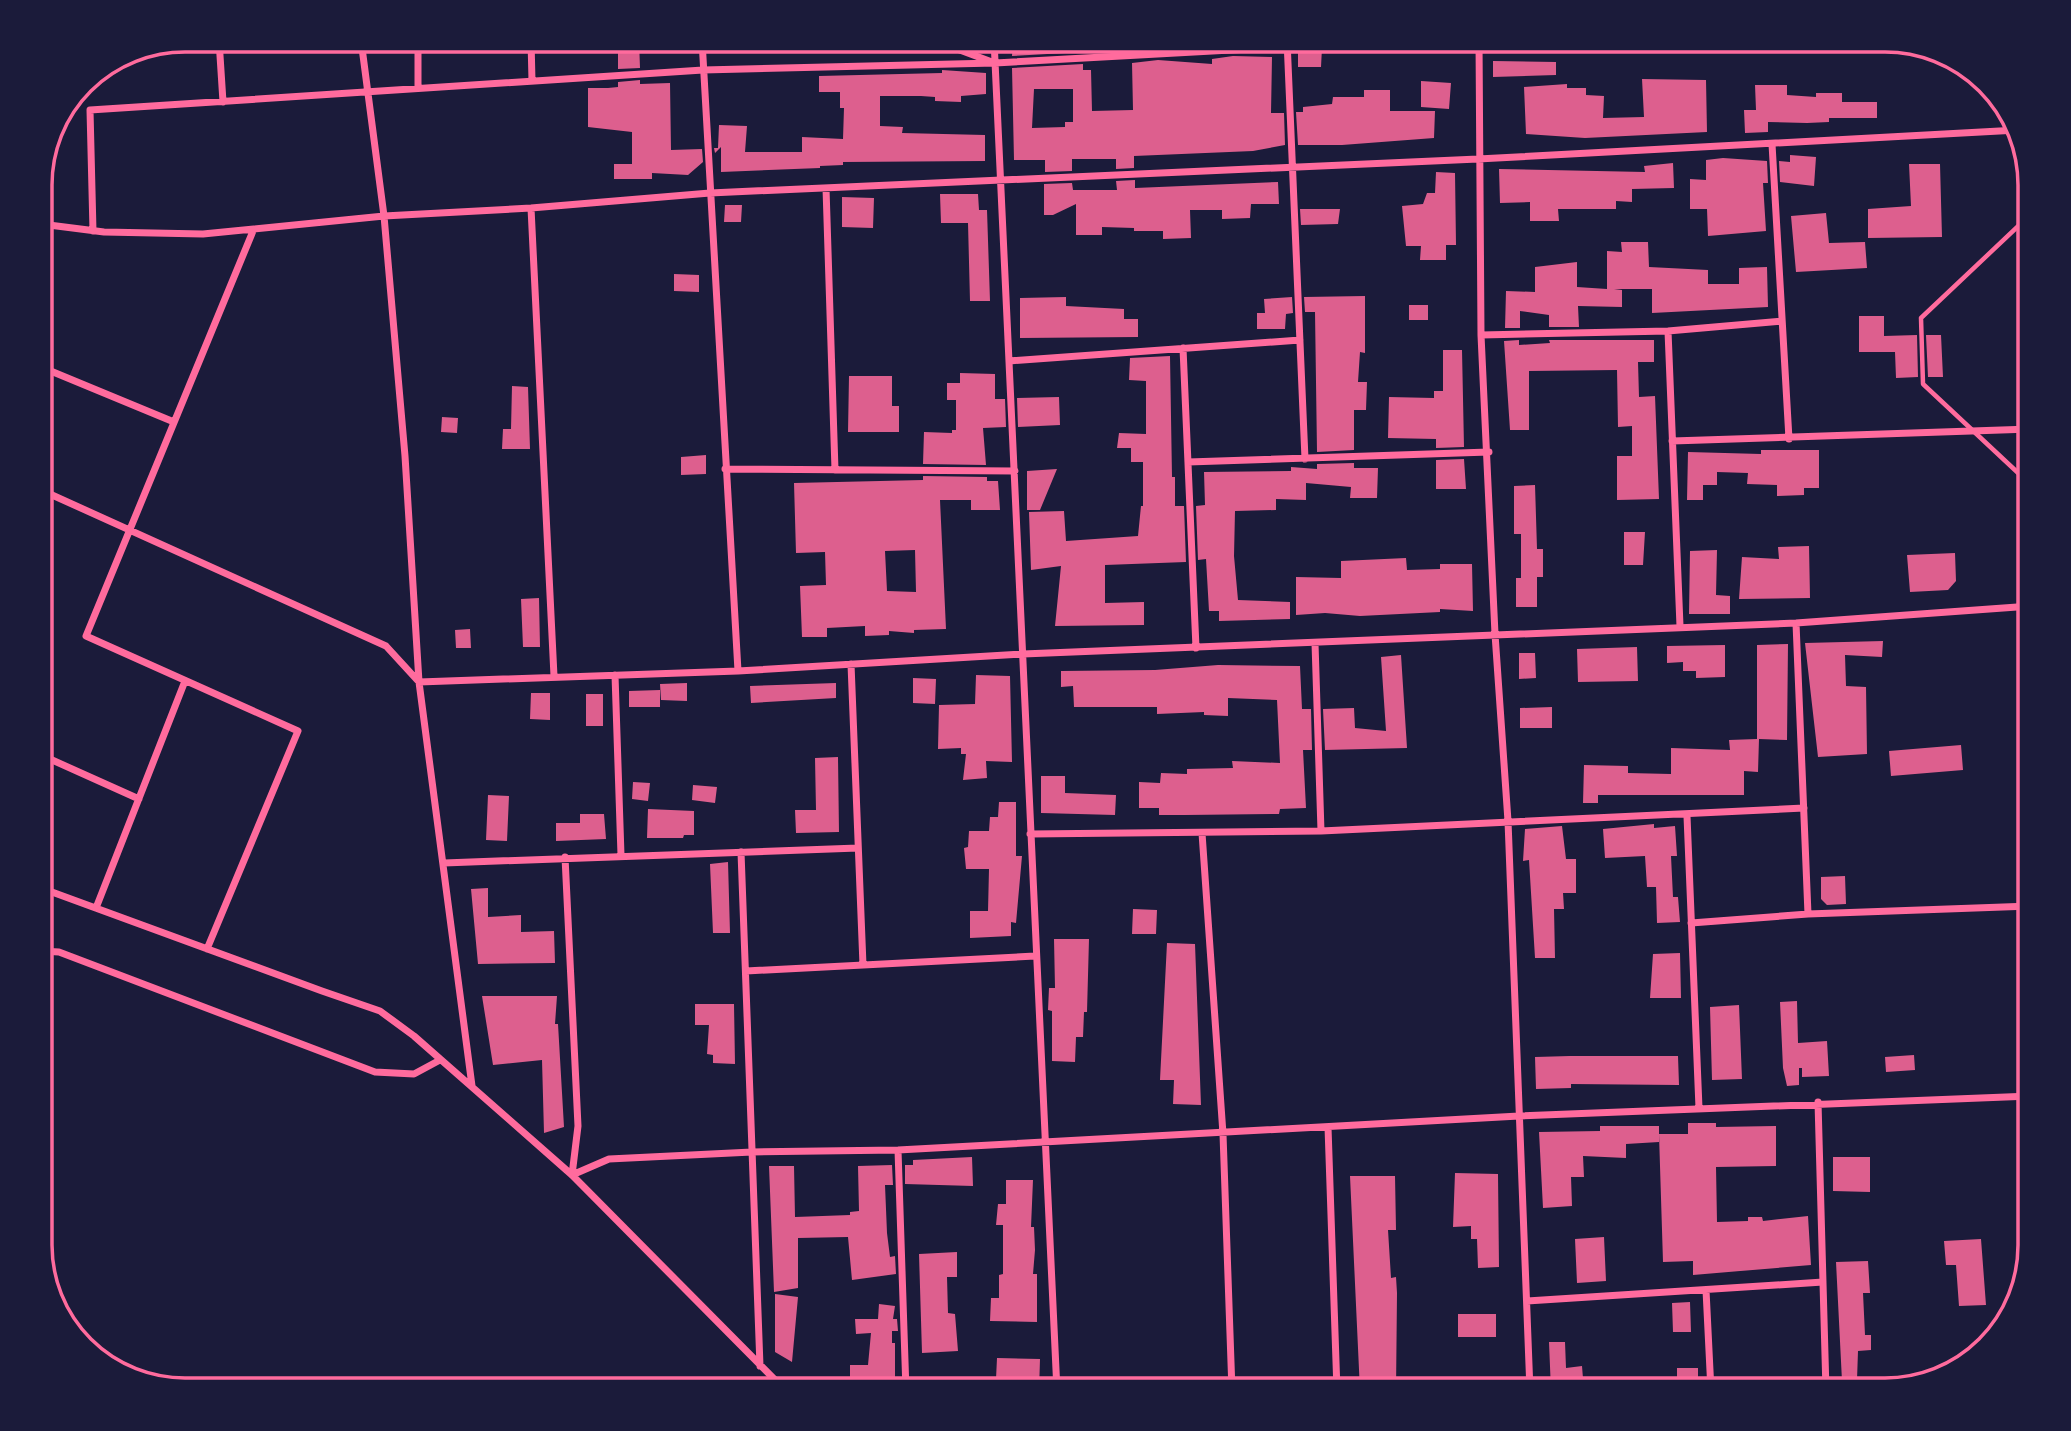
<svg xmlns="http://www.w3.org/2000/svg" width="2071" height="1431" viewBox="0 0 2071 1431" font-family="'Asap Condensed',sans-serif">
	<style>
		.building { fill: #dd5f8e; fill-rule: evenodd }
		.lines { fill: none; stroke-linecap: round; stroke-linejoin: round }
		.service { stroke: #ff6b9d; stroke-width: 4.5 }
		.minor { stroke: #ff6b9d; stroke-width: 7 }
		.rim { fill: none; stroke: #ff6b9d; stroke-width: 3.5 }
	</style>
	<rect width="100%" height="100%" fill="#1b1b3a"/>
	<path class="building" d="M618,40H639L640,68L618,69Z
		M1013,40H1083V52L1012,56Z
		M1141,40H1158V48L1141,49Z
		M1298,47L1322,48L1321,67H1298Z
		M1233,56L1272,57L1271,113H1284L1285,145L1253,151L1134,156V168L1116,169V159H1072V171L1045,172V160H1014L1012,68L1083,64V70H1091L1092,111L1133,110L1132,63L1158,60L1212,64V59ZM1034,89H1073V122H1065V127L1032,128Z
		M1493,61L1556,62V75L1493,77Z
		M942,70L986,73V94L961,96V102L935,101V97L921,96H880V126L903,127L902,133L985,135V161L843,162V165L820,166V168L721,172V147L715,153L714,148H718L719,125L747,126L745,152H802V137L843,139L844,108H840V92H819V76L942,73Z
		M1642,79L1706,80L1707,132L1585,138L1526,134L1524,87L1567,84V88H1586V95L1604,96L1603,118L1644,117Z
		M640,80V84L670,83L671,150L702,149L703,162L688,175L652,173V179H614V164H632V132L588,127V88H608L618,87V82Z
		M1421,81L1451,83L1449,109L1421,107Z
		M1755,85H1787V95L1816,97V93H1842V102H1877V118H1829V122L1807,123L1768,122V132L1745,133L1744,110H1756Z
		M1364,90H1390V111H1435L1434,138L1342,145H1298L1296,112H1303V107L1332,104L1333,97H1364Z
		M1790,155L1816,157L1814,186L1780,182L1779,161L1790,162Z
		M1723,158L1767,161L1768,183H1763L1766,231L1708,236L1707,209H1690V179L1706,180V160Z
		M1673,163L1674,188L1632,189V202L1616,201V209H1558L1559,221H1530V202L1500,203L1499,169L1645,172L1644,166Z
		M1909,164H1940L1942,237L1868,238V209L1911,206Z
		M1436,172L1455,173L1456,245H1446V260H1420L1421,246H1406L1402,206L1423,204L1427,193H1435Z
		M1135,180V188L1278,182L1279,204H1251L1250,218L1222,219V210H1190L1191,238L1163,239V231H1134V228L1102,227V235H1076V204L1053,215H1044V184L1072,183L1073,190H1117L1116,181Z
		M940,194H978L979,210H987L990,301H970L968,223H941Z
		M842,197L874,198L873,228L842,227Z
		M725,205H742L741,222H724Z
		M1300,209H1340L1338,224L1301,225Z
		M1826,213L1829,243L1865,242L1867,268L1796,272L1791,216Z
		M1621,242H1648L1649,267L1708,270V284H1739V268L1767,267L1768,307L1652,313V289H1614L1622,290V307L1578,306L1579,327H1549V315L1520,311V328H1505L1506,291L1535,292V267L1577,262V287L1607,289V251L1622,252Z
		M674,274L699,275V292L674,291Z
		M1365,296V353L1360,352L1358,382H1367L1366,410H1354V450L1317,452L1315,312H1305L1304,297Z
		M1066,297V306L1124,309V319H1138V337L1020,338V298Z
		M1292,297L1293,313L1286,314L1285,329H1257V313H1265L1264,299Z
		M1409,305H1428V320H1409Z
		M1859,316H1884V336L1917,335L1918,377L1896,378L1895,352H1859Z
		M1926,335H1941L1943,377H1928Z
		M1519,340V345L1550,343L1549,340H1654V362H1638L1639,397L1655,396L1659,499L1617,500V456H1632V426L1618,427L1617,370L1529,371V430H1510L1504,341Z
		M1443,350H1462L1464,447L1436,448V439L1388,438L1389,397L1434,398V391H1443Z
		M1170,356L1172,477H1175V506H1184L1186,562L1105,565V603L1144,602V625L1055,626L1061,566L1031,570L1029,512L1064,511L1066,541L1138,536L1141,506H1143V462H1131V448H1117L1119,433L1146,434V381L1129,380L1130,358Z
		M960,373L995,374V399H1005L1006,427L983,428L986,465L923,464L924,432L952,433V430H956V400H947V383H960Z
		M849,376H892V406H899V432H848Z
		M512,386L528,387L530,449H502L503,429H511Z
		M1059,397L1060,425L1018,427L1017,398Z
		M442,417L458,418L457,433L441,432Z
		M1761,450H1819V488H1804V495L1777,496V485L1747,484L1748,473L1717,472V485H1703V500H1687L1688,452L1761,454Z
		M706,455V474L681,475V457Z
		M1464,459L1466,489H1436V460Z
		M1354,463V468H1378L1377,498H1350L1351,487L1306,483V500L1276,499V510L1235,511L1234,556L1238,600L1290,602V619L1219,621V611H1209L1206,559L1198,560L1196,506L1205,505L1204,472L1291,471V467L1317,469V464Z
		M1057,469L1040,510H1027V471Z
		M923,476L987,477V481H998L1000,510H971V500H940L946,629L914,630V633L889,631V635L865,636V626L827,628V637H802L800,586L826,585L825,552L796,553L794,483L923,480ZM915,550L916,592L887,591L885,551Z
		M1535,485L1537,549H1543V577H1537V607H1516V578H1521V534H1514V486Z
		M1624,532H1645L1643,565H1624Z
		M1809,546L1810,598L1739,599L1742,557L1779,559L1778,547Z
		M1717,550L1716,595L1730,596V614H1689L1690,551Z
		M1955,553L1956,581L1948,590L1910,592L1907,555Z
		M1406,558L1407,570L1440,569V564H1472L1473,611L1440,609V612L1360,616L1325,613L1296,615V577L1341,578V561Z
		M539,598L540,647H523L521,599Z
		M470,629L471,648H456L455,630Z
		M1883,641L1882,657L1845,655L1846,686L1866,687L1867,754L1818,757L1805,643Z
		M1788,644L1787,740L1759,739L1758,772L1744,771V795H1598V803H1583L1584,765L1628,766V773L1671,774V748L1730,750L1729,740L1757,739V645Z
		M1725,645V677L1696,678V671H1683V662L1667,663V646Z
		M1637,647L1638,681L1578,682L1577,649Z
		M1519,653H1535L1536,678L1519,679Z
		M1401,655L1407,748L1325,750L1323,709L1354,708L1355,728L1386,731L1381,657Z
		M1218,665L1300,666L1302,709H1311L1312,750H1303L1306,808L1280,809L1279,814L1185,815H1159V808H1139V782L1160,783L1161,773L1187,774V769L1233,768L1232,761L1280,763L1277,700L1228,698V716L1204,715V712L1157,714V707H1074L1073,686L1061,687V671L1155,670Z
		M976,675L1010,676L1012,762L986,761L987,778L963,780L966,754H961V748L938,749L939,705L975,704Z
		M913,678L936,679L935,704L913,703Z
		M687,683V701L661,700L660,684Z
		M836,683V698L751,703L750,686Z
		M660,690V707H629V691Z
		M531,693H550V720L530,719Z
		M586,694H603V726H586Z
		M1552,707V728H1520V708Z
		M1961,745L1963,770L1891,776L1889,751Z
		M838,757L839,832L796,833L795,810H816L815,758Z
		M1041,776H1065V793L1116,795L1115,815L1041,813Z
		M633,782L650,783L648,801L632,799Z
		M693,785L717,787L715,803L692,800Z
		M488,795L509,796L507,841L486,840Z
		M999,802H1016V856H1022L1016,923L1011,922V936L970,938V911H988L989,869H966L964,848L968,847L969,831H989L990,817H998Z
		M648,809L694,811V835H684L683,838H647Z
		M580,814H604L606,839L556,841V823H580Z
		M1654,824V828L1675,826L1677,856H1671L1673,897H1678L1680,922L1657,923L1656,887H1647L1645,856L1605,858L1603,829Z
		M1562,826L1566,859H1576V893H1563L1564,909H1554L1555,958H1535L1529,860L1523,861L1525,829Z
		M728,862L730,933H713L710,864Z
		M1845,876L1846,904L1827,905L1821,899V877Z
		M488,888V917L521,915V932L554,931L555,963L478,964L471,889Z
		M1133,909L1157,910L1156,934H1132Z
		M1054,939H1089L1087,1012H1084L1083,1037H1076L1075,1062L1052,1061V1011L1048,1010L1049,988H1055Z
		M1167,943L1195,944L1201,1105L1173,1104L1174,1080H1160Z
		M1680,953L1681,998H1650L1653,954Z
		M482,996H557L555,1024H558L564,1127L544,1133L542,1060L493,1065Z
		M1797,1001L1798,1043L1827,1041L1829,1076L1802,1077V1068H1799V1085L1787,1086L1783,1068L1780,1002Z
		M695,1004H734L735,1064L713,1063V1055L707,1054L709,1025H695Z
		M1739,1005L1742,1079L1712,1080L1710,1007Z
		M1914,1055L1915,1070L1886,1072L1885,1057Z
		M1570,1056H1678L1679,1085L1571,1084V1088L1536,1089L1535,1057Z
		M1688,1123H1716V1127L1776,1126V1166L1716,1167L1717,1222L1748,1221V1217H1762L1763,1221L1808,1216L1811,1265L1693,1275V1261L1663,1262L1659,1134H1688Z
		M1600,1126H1659V1142L1626,1144V1158L1583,1156L1584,1177H1571L1572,1206L1543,1208L1539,1132L1600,1131Z
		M972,1157L973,1186L905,1184V1165H913V1160Z
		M1833,1157H1870V1192L1833,1191Z
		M892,1165L893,1185H885L887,1233L890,1257L895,1256L896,1274L852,1280L848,1237L798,1238V1288L774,1292L769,1166H794L795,1217L850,1215V1212L859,1211L858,1166Z
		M1455,1173L1498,1174L1499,1267L1478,1268L1477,1239H1471V1226L1453,1227Z
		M1350,1176H1395L1396,1230H1388L1391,1278L1396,1277L1397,1293L1396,1391H1360Z
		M1006,1180H1033L1031,1227H1034L1035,1250L1033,1274H1037V1322L990,1321L991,1298H999V1275L1003,1274V1225H996L998,1204H1006Z
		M1604,1237L1606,1281L1577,1283L1575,1239Z
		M1981,1239L1986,1305L1959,1306L1956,1265H1946L1944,1241Z
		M957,1252V1277H947L948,1313L955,1314L958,1351L922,1353L919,1254Z
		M1868,1261L1870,1293H1863L1865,1335H1871V1350L1858,1351L1857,1380L1842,1381L1836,1262Z
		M775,1294L798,1297L792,1362L775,1352Z
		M1690,1302L1691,1332H1673L1672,1303Z
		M879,1304L895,1306L893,1319H897L898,1331H892V1343H895V1391H867L866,1386L850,1385V1365H868L871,1333L856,1334L855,1319H878Z
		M1458,1314H1496V1337H1458Z
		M1549,1342H1565L1566,1368L1582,1366L1584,1391H1551Z
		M997,1358L1040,1359L1039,1391H1022V1379H996Z
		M1677,1368H1698V1387L1677,1388Z"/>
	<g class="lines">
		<path class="service" d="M2031,214L1921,318L1923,384L2031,485"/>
		<path class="minor" d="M219,40L223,102
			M361,40L384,216L405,456L419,682L472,1086
			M418,40V88
			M531,40L532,81
			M702,40L738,671
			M933,40L992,62
			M994,40L1057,1391
			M1287,40L1305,459
			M1479,40L1481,335L1495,634L1508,821L1530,1391
			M1772,144L1789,439
			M826,188L835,470
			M531,208L554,676
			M41,224L104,232L203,234L384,216L531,208L710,193L1478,159L2018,130
			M93,231L90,110L703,70L995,63L1287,47
			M1668,331L1680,626
			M1481,335L1668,331L1782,321
			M1183,348L1196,648
			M1009,361L1300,340
			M41,367L174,422
			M1672,441L2031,429
			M1188,462L1489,452
			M725,469L1015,471
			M41,490L386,646L419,682L738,671L1023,654L1796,623L2031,606
			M1796,623L1808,914
			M1315,643L1321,831
			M851,664L863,965
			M615,675L621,855
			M41,755L139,799
			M1687,816L1699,1108
			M1202,833L1223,1134L1232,1391
			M1030,834L1321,831L1804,808
			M741,852L760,1366
			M565,857L578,1126L572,1175
			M444,863L858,848
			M41,888L322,991L380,1011L414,1036L572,1175L786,1391
			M96,908L185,681
			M1691,923L1808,914L2031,906
			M207,949L298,731L86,636L253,231
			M41,951L59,952L375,1072L414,1074L440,1060
			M746,971L1035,956
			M1818,1102L1826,1391
			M1328,1127L1337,1391
			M898,1150L906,1391
			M572,1175L609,1159L752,1152L898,1150L1519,1116L2031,1096
			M1706,1290L1711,1391
			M1527,1301L1823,1282"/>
	</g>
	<path d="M0 0H2071V1431H0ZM185 52H1885A133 133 0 0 1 2018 185V1245A133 133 0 0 1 1885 1378H185A133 133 0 0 1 52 1245V185A133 133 0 0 1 185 52Z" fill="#1b1b3a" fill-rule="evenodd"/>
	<path class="rim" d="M185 52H1885A133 133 0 0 1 2018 185V1245A133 133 0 0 1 1885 1378H185A133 133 0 0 1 52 1245V185A133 133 0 0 1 185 52Z"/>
</svg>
